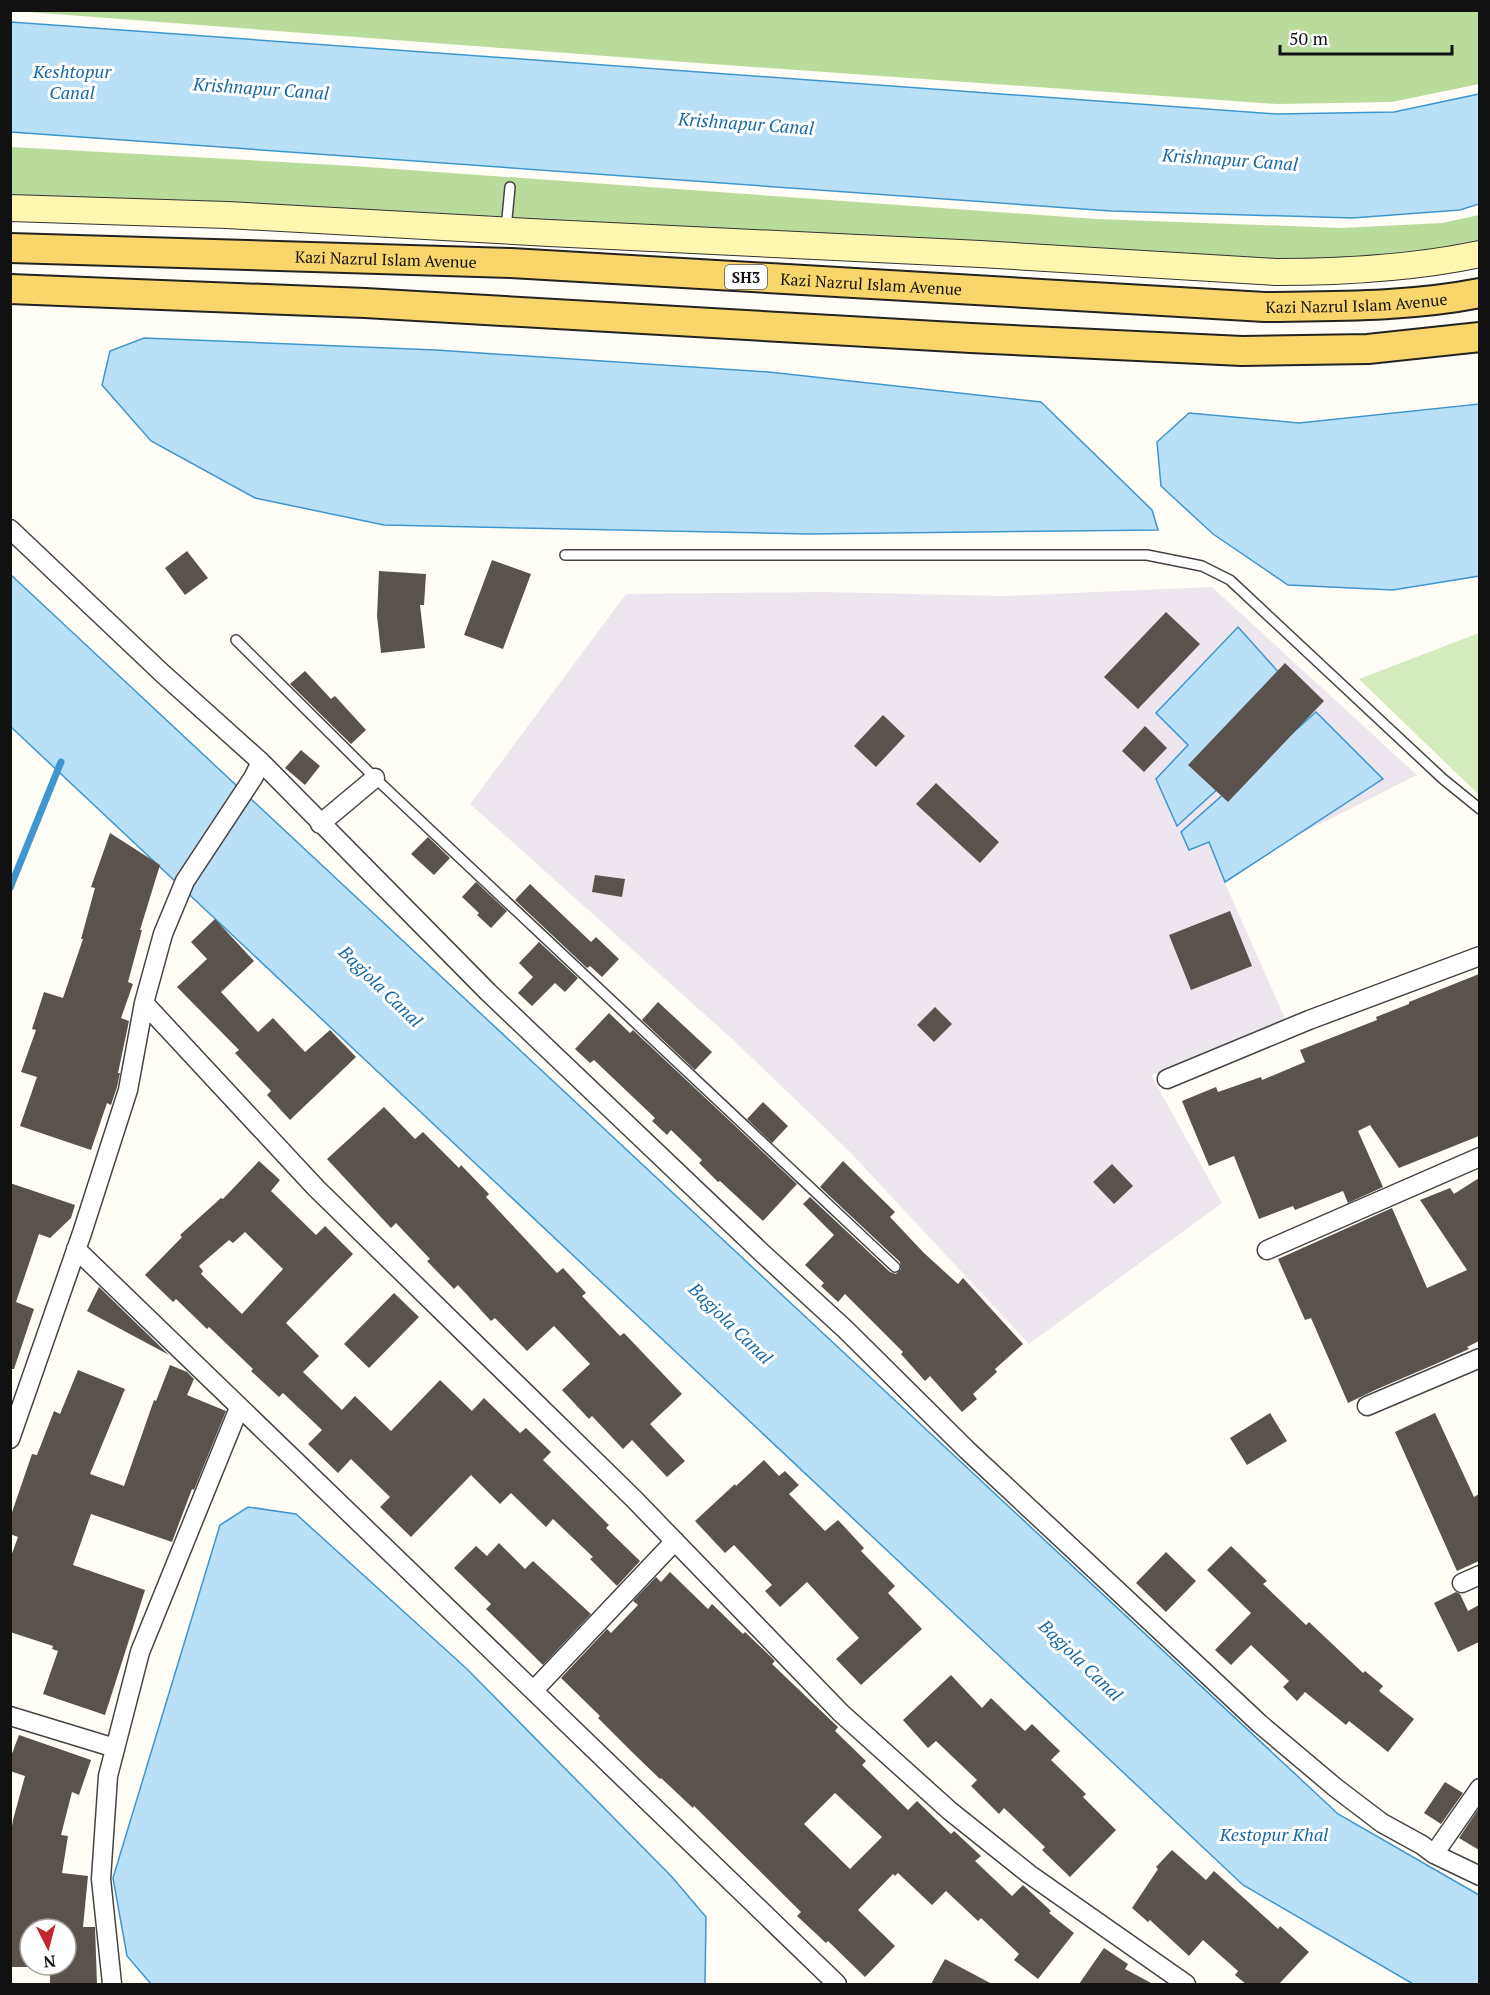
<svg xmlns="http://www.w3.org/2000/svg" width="1490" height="1995" viewBox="0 0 1490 1995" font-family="'PT Serif',serif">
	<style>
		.industrial { fill: #eee6ef }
		.green { fill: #d5ebbd }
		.forest { fill: #b9dc9c }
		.water { fill: #b9e0f7; stroke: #3f96cf; stroke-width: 1.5 }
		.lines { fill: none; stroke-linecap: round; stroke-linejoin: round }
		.stream { stroke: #3f96cf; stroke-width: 7 }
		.building { fill: #5a524d; fill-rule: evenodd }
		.lane-casing { stroke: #444; stroke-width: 12 }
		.street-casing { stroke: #444; stroke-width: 21 }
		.secondary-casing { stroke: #333; stroke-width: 28 }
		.primary-casing { stroke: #222; stroke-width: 32 }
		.lane { stroke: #fff; stroke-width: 9 }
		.street { stroke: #fff; stroke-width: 18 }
		.secondary { stroke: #fff6b0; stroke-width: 26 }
		.primary { stroke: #f9d66b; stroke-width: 28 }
		.labels { text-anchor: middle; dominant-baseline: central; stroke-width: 6; stroke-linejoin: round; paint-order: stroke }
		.shield { fill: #fff; stroke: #585858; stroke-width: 1.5 }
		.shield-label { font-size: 15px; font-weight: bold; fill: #111 }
		.street-label { font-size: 16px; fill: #111; stroke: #fff }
		.water-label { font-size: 18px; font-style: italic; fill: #1768a6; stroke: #fff }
	</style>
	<rect width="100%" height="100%" fill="#fffdf5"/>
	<path class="industrial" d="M1212,587L1417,775L1221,874L1286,1021L1151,1075L1222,1203L1029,1344L847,1149L731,1038L470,804L626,594L824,592L1006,596Z"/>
	<path class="green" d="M1479,633V795L1359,679Z"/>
	<path class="forest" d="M15,11H1479V84L1392,102L1277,104L684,62Z
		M11,147L353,166L1096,219L1342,228L1442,223L1479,215L1480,261L1400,272L11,210Z"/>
	<path class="water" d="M11,22L1277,114L1394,112L1479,94V204L1460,210L1352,218L1111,211L11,132Z
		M144,338L436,350L769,372L1041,402L1152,510L1158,530L808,534L384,525L255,498L151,441L102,385L110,351Z
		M1479,404V576L1393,590L1288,585L1213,534L1161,486L1157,442L1189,413L1299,423Z
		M10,574L1338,1814L1479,1895V1984H1413L1243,1885L11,727Z
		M1238,627L1309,706L1177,826L1156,779L1188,745L1156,713Z
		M1316,712L1383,779L1225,882L1209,842L1189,850L1181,832Z
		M248,1507L296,1514L467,1669L672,1877L706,1917L705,1984H151L127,1956L113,1878L220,1525Z"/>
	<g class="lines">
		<path class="stream" d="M10,888L61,762"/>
	</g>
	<path class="building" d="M187,551L208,578L185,595L165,568Z
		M492,560L531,574L503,649L464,635Z
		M379,571L426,574L424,605H420L425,648L381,653L377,616Z
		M1166,612L1200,644L1138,709L1104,677Z
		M1285,663L1324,701L1228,802L1188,765Z
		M305,671L331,699L335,696L366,730L351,744L290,684Z
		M883,715L905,736L876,767L854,746Z
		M1145,726L1167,748L1144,772L1122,751Z
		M301,750L320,766L305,785L285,768Z
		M936,783L999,842L980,863L916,804Z
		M110,833L160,865L140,930H142L128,982L133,984L121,1018L129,1021L118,1073H120L117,1087L111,1105L107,1103L91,1150L20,1126L37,1077L21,1072L36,1030L32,1029L44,992L63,998L83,939H81L95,888L91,887Z
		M428,837L450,858L434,875L411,854Z
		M595,875L625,879L622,897L592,892Z
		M476,882L507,911L491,928L477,915L479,913L462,897Z
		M530,884L591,942L596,937L619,959L602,977L590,966L587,968L515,900Z
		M1230,911L1252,966L1191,990L1169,935Z
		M215,919L254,961L221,992L258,1032L273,1018L305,1052L330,1030L356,1057L290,1120L267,1095L271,1091L235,1053L239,1050L177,987L207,959L191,942Z
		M539,942L578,978L565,992L555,983L532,1006L518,993L533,977L519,963Z
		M1479,974V1136L1399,1168L1370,1125L1358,1131L1383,1187L1348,1203L1343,1191L1295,1210L1293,1206L1259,1219L1234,1156L1209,1166L1182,1101L1216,1087L1218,1092L1261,1077L1262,1080L1305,1062L1300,1050L1377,1020L1376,1017L1409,1004V1002Z
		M658,1002L712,1052L695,1070L642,1020Z
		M935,1007L952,1024L934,1042L917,1025Z
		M609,1013L630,1033L633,1030L797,1184L763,1221L720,1181L718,1182L699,1163L702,1160L671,1130L667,1135L652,1121L655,1118L594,1060L590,1063L575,1049Z
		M763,1102L788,1126L772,1143L747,1119Z
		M384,1107L415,1139L423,1132L459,1168L461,1165L489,1194L486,1197L557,1273L563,1268L586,1293L582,1296L620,1336L624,1333L682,1394L650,1424L685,1461L667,1477L632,1440L623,1449L592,1416L589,1419L562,1390L590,1364L554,1326L527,1351L495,1318L491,1321L458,1285L454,1289L427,1261L430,1259L396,1223L391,1228L327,1159Z
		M259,1161L280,1180L271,1191L316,1235L325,1226L353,1254L286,1323L319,1356L303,1372L342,1410L355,1396L391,1431L440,1380L472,1411L484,1398L520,1433L526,1428L551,1452L543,1460L609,1525L606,1528L640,1561L617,1586L590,1559L593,1557L553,1519L546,1527L511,1493L500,1504L471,1475L411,1537L380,1507L390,1497L351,1459L338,1473L308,1444L322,1430L283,1393L279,1397L251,1371L253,1369L209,1327L207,1329L176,1299L173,1302L145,1275L182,1237L180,1235L221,1198L223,1199ZM245,1232L283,1269L242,1314L201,1274L203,1271L199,1266L229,1240L233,1243Z
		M843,1161L895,1212L890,1217L924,1253L958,1284L963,1278L1023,1344L995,1369L997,1372L973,1394L977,1399L962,1412L930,1376L925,1381L901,1354L903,1352L845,1294L838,1302L821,1286L824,1283L805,1265L834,1235L803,1204L810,1197L890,1272L896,1274L901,1269L900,1262L820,1187Z
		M1112,1164L1133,1186L1114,1204L1093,1182Z
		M1479,1178V1341L1467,1347L1469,1349L1438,1363L1375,1390L1348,1403L1311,1318L1305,1320L1278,1259L1392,1208L1427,1288L1467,1270L1420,1200L1450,1188L1454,1194Z
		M10,1183L75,1205L71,1218L50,1238L39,1234L16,1302L34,1309L14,1369H10Z
		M99,1287L169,1355L87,1311Z
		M394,1293L419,1317L369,1368L344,1344Z
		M170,1365L187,1372L194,1379L187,1395L226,1411L194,1490L192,1489L172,1542L91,1514L73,1565L145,1590L105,1715L43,1694L58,1651L52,1649L53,1646L10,1632V1559L18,1537L10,1534V1518L32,1454L37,1455L54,1411L60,1414L78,1370L125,1389L90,1474L124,1486L154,1400L156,1401Z
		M1270,1413L1287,1441L1247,1465L1230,1438Z
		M1435,1413L1474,1497L1479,1494V1561L1457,1571L1395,1432Z
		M764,1460L779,1476L785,1471L799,1485L789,1494L825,1531L838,1520L864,1548L861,1551L895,1586L888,1593L922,1629L861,1685L836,1659L859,1638L807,1582L780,1607L765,1591L772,1585L734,1545L725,1553L695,1521L735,1484L736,1486Z
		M499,1543L525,1569L533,1561L591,1614L543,1665L486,1609L491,1604L454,1568L476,1546L487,1556Z
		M1231,1546L1267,1581L1263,1584L1306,1625L1309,1622L1363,1673L1365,1671L1383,1686L1379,1691L1414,1719L1388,1752L1349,1721L1346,1725L1305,1692L1297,1701L1283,1687L1289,1681L1251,1645L1231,1665L1215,1650L1251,1613L1207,1570Z
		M1166,1552L1196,1581L1166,1612L1136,1583Z
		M670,1572L708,1609L712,1604L743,1634L745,1632L772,1658L775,1661L772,1664L838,1727L835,1731L866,1761L862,1765L908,1810L917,1801L951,1834L954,1831L981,1856L975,1861L1012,1896L1023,1885L1051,1911L1049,1913L1074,1933L1038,1979L1014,1960L1019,1954L981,1918L978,1921L946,1891L932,1905L898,1873L895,1876L893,1874L858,1910L895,1946L865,1977L828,1941L826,1943L797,1916L801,1912L694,1806L693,1808L661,1778L660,1779L633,1753L598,1718L600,1716L561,1678L607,1629L611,1633L638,1605L633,1601L656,1577L661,1582ZM835,1793L882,1837L850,1869L804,1824Z
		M1456,1592L1460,1594L1468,1611L1479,1605V1642L1458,1652L1434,1603Z
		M951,1675L982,1708L991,1698L1025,1731L1032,1724L1060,1751L1051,1760L1086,1794L1083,1797L1116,1830L1070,1877L1042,1850L1045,1847L1004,1808L999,1814L971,1786L977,1780L936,1741L928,1748L903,1720Z
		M19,1735L91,1760L79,1795L72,1792L61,1835L68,1836L62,1873L88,1876L83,1927H95L97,1984H50V1965H66V1929H30V1967H10V1838L13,1820L25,1776L10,1771V1759Z
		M1445,1782L1463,1793L1441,1824L1424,1813Z
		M1479,1808V1850L1459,1838Z
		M1172,1850L1206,1880L1214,1871L1278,1929L1280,1926L1309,1952L1279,1984H1246L1235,1975L1238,1971L1203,1940L1189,1956L1150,1920L1148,1922L1132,1908L1158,1869L1156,1867Z
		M1104,1948L1128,1964L1125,1969L1153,1984H1079Z
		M945,1959L992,1984H931Z"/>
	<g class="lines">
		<defs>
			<path id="lane" d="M506,229L510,187
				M565,555H1147L1202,566L1230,580L1443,779L1480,809
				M236,640L375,778L895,1267"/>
			<path id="street" d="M10,529L162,673L261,762L488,992L761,1252L845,1329L967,1450L1260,1724L1336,1788L1382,1823L1422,1845L1434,1854L1480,1876
				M320,824L375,778
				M144,1003L316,1188L634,1499L841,1713L950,1811L1029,1874L1186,1984
				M1167,1079L1309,1020L1480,956
				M76,1249L837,1984
				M1267,1250L1480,1157
				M1367,1406L1480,1358
				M10,1439L82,1233L128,1090L144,1003L163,934L185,881L253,778L261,762
				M1462,1583L1480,1575
				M534,1690L675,1541
				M10,1716L115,1748
				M1434,1854L1480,1788
				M112,1984L101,1879L108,1776L140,1652L239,1408"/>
			<path id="secondary" d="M10,208L227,215L549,233L980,254L1276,272C1343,272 1414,268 1480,254"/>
			<g id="primary">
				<path id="s1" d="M10,248L511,263L1265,307C1336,306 1409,307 1480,293"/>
				<path d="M10,289L365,303L971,338L1242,351L1368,349L1480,337"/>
			</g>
		</defs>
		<use href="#lane" class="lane-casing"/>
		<use href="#street" class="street-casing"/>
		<use href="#secondary" class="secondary-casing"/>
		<use href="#primary" class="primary-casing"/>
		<use href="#lane" class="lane"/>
		<use href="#street" class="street"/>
		<use href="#secondary" class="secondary"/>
		<use href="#primary" class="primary"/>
	</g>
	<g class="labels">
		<rect class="shield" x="725" y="265" width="42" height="24" rx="4.5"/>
		<g class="shield-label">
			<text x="746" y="277">SH3</text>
		</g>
		<g class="street-label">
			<text stroke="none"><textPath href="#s1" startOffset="376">Kazi Nazrul Islam Avenue</textPath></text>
			<text stroke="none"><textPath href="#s1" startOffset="862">Kazi Nazrul Islam Avenue</textPath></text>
			<text stroke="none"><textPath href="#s1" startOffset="1348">Kazi Nazrul Islam Avenue</textPath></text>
		</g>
		<g class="water-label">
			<text x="72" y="71">Keshtopur<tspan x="72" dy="21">Canal</tspan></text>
			<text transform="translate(261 88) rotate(4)">Krishnapur Canal</text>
			<text transform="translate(746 123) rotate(4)">Krishnapur Canal</text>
			<text transform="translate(1230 159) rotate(4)">Krishnapur Canal</text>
			<text transform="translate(381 986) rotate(44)">Bagjola Canal</text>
			<text transform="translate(731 1323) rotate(44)">Bagjola Canal</text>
			<text transform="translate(1081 1660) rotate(44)">Bagjola Canal</text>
			<text x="1274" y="1834">Kestopur Khal</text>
		</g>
	</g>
	<rect width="1490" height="1995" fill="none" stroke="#111111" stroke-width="24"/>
	<g transform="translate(48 1947) rotate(174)"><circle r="28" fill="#ffffff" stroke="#a0a0a0" stroke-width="1.5"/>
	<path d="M0-4.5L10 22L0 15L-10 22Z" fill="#c4262e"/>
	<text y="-9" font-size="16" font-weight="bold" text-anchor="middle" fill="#111111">N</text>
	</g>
	<path d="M1280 45v9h172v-9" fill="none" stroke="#111111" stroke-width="3"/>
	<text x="1289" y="45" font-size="18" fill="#111111" stroke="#ffffff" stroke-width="4.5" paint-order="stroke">50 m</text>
</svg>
